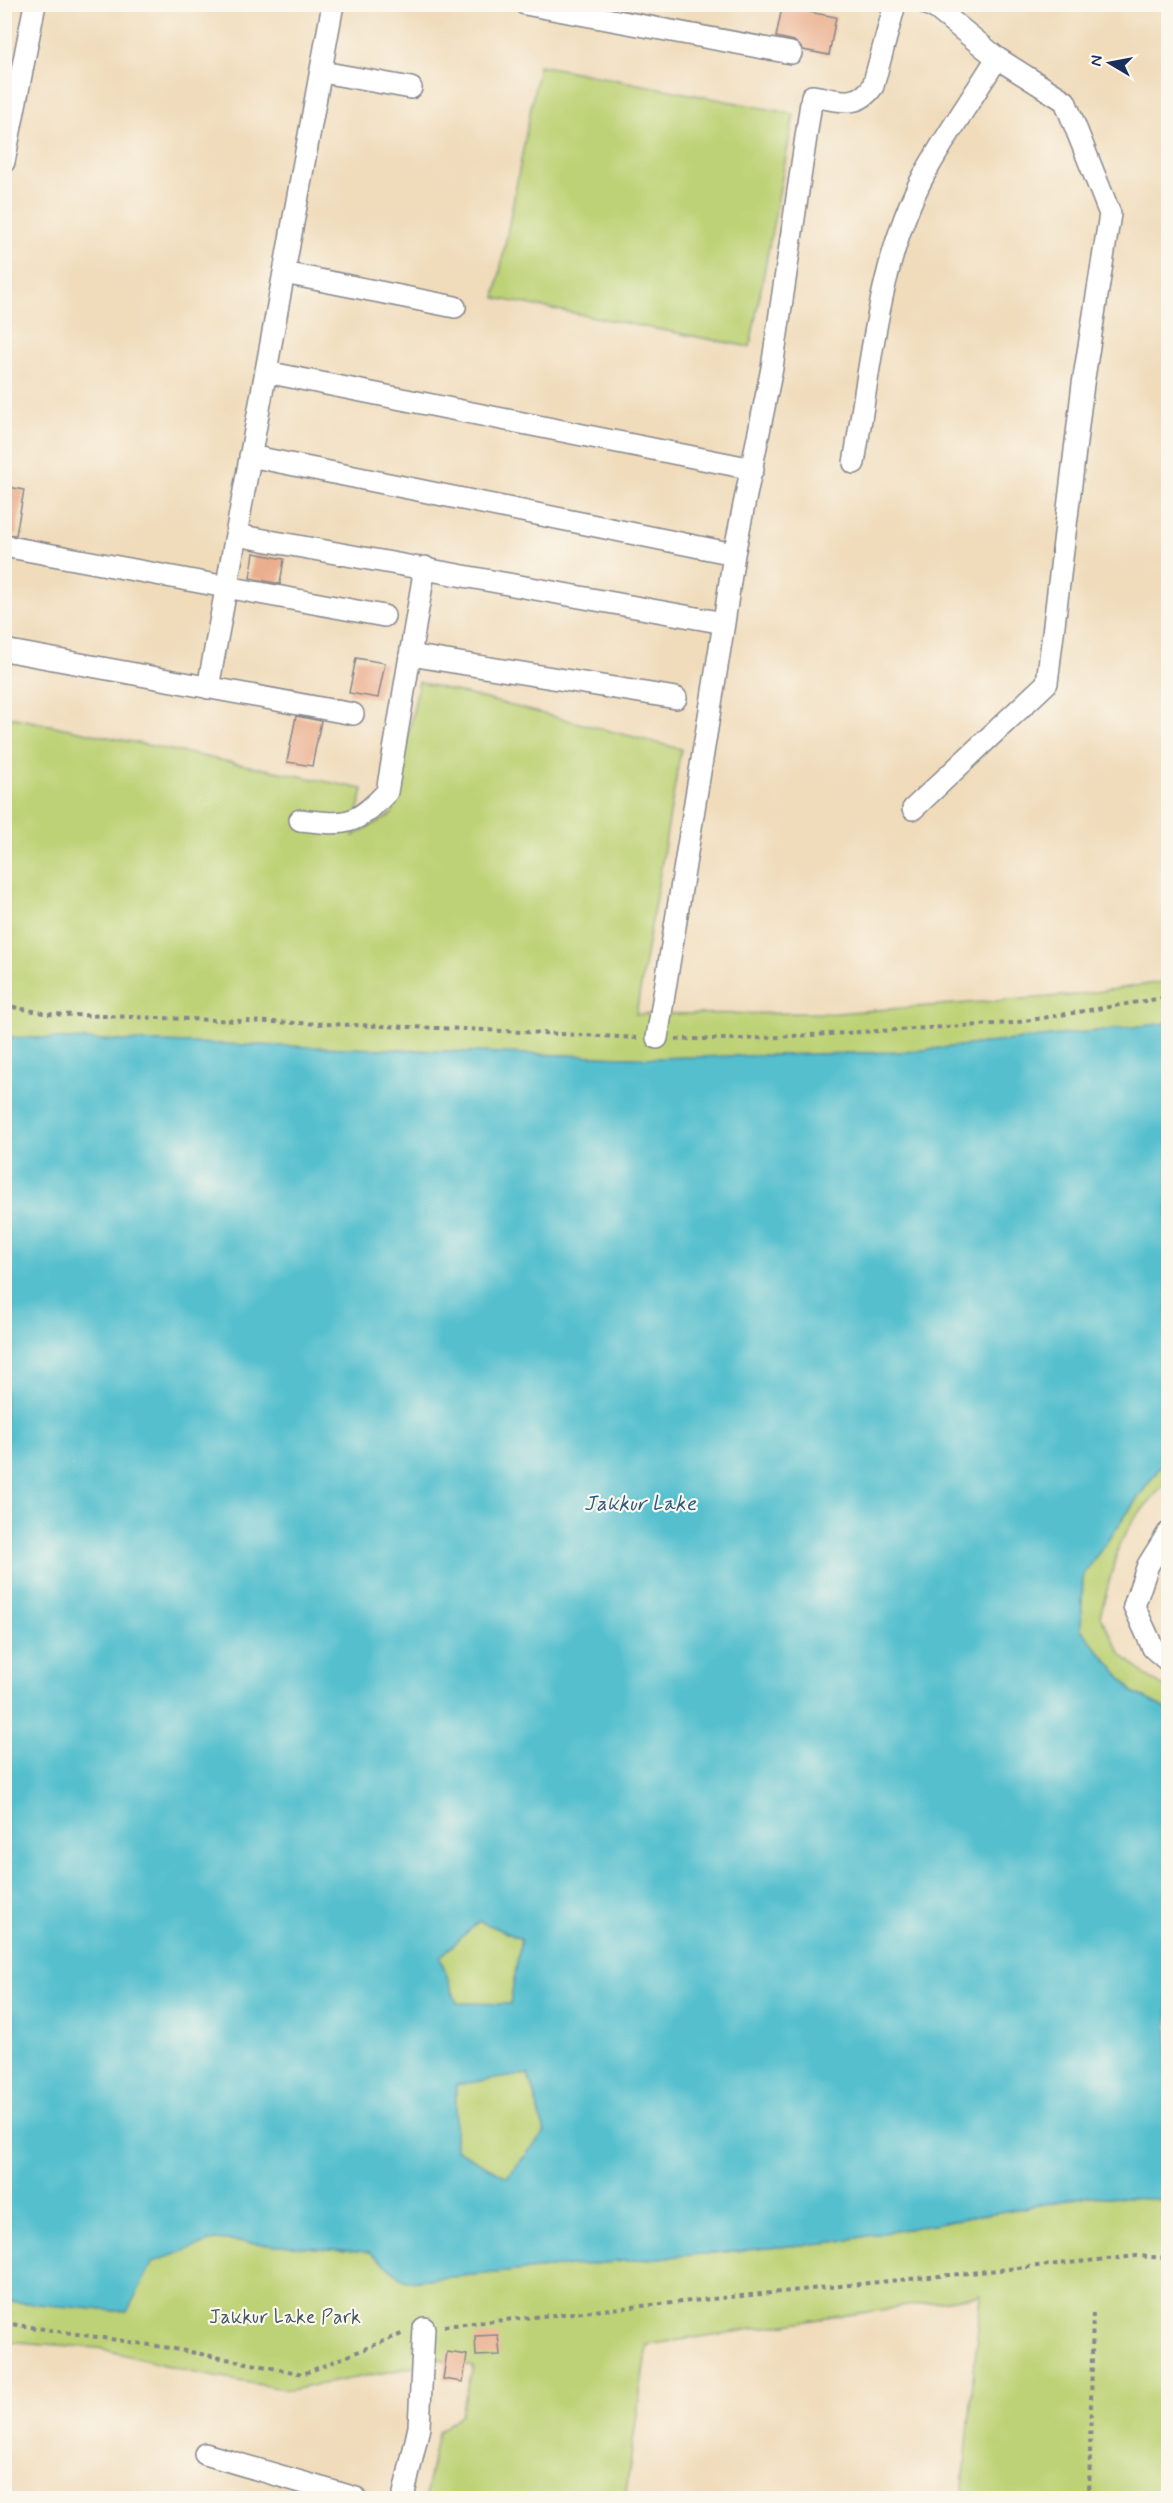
<svg xmlns="http://www.w3.org/2000/svg" width="1173" height="2503" viewBox="0 0 1173 2503" font-family="Mynerve,sans-serif">
	<style>
		.green { fill: #bdd276; stroke: #6c806a; stroke-width: 1.5 }
		.water { fill: #54bfce; stroke: #387796; stroke-width: 1.5; fill-rule: evenodd }
		.building { fill: #ebae8d }
		.lines { fill: none; stroke-linecap: round; stroke-linejoin: round }
		.minor-casing { stroke: #86868c; stroke-width: 24 }
		.path { stroke: #86868c; stroke-width: 4; stroke-dasharray: 4.5 4.5; stroke-linecap: butt }
		.minor { stroke: #fff; stroke-width: 21 }
		.labels { text-anchor: middle; dominant-baseline: central; stroke-width: 4.5; stroke-linejoin: round; paint-order: stroke }
		.park-label { font-size: 20px; fill: #445864; stroke: #fbf7ec }
		.water-label { font-size: 21px; font-style: italic; fill: #2c5a80; stroke: #fbf7ec }
	</style>
	<rect width="100%" height="100%" fill="#fbf7ec"/>
	<filter id="ink" filterUnits="userSpaceOnUse"><feTurbulence type="fractalNoise" baseFrequency=".0167" numOctaves="2"/><feDisplacementMap in="SourceGraphic" scale="12" xChannelSelector="R" yChannelSelector="G"/><feConvolveMatrix kernelMatrix="1 2 1 2 8 2 1 2 1" color-interpolation-filters="sRGB"/></filter>
	<filter id="wash" filterUnits="userSpaceOnUse"><feTurbulence type="fractalNoise" baseFrequency=".008" numOctaves="4" result="noise"/><feDisplacementMap in="SourceGraphic" scale="24" xChannelSelector="R" yChannelSelector="G"/><feGaussianBlur stdDeviation="1.35" result="paint"/><feColorMatrix in="noise" values="0 0 0 0 0 0 0 0 0 0 0 0 0 0 0 0 0 1.4 0 .05"/><feComposite in="paint" operator="in"/></filter>
	<g filter="url(#wash)">
		<rect width="100%" height="100%" fill="#f0dcbb"/>
		<path class="green" d="M539,65L794,114L750,347L495,298Z
			M419,682L681,749L636,1014L837,1013L1076,995L1168,981V1023L905,1052L655,1058L5,1037V716L363,789L353,836L392,814Z
			M1168,1456V1480L1133,1520L1119,1545L1100,1616L1122,1655L1143,1673L1168,1690V1710L1133,1692L1081,1629L1083,1575Z
			M479,1921L521,1939L510,2004L457,2003L440,1957Z
			M528,2074L545,2132L508,2178L455,2149L456,2084Z
			M1088,2196L1168,2200V2498H962L981,2295L647,2345L625,2498H425L438,2432L461,2414L473,2367L436,2358L409,2368L290,2390L199,2374L98,2348L5,2341L4,2301L126,2312L153,2262L215,2240L370,2252L407,2281L834,2242Z"/>
		<path class="water" d="M1168,1023V1456L1083,1575L1081,1629L1133,1692L1168,1710V2200L1088,2196L834,2242L406,2281L370,2252L215,2240L153,2262L127,2312L5,2301V1037L655,1058L905,1052ZM479,1921L521,1939L510,2004L457,2003L440,1957ZM528,2074L545,2132L507,2177L455,2149L456,2085Z"/>
		<g id="blocks">
			<path class="building" d="M782,7L836,17L829,55L803,50L794,41L776,37Z
				M4,486L24,490L16,535L4,534Z
				M254,553L284,559L280,584L250,578Z
				M356,658L385,663L378,698L349,693Z
				M296,716L321,721L312,766L287,762Z
				M498,2335L500,2355L476,2356L475,2336Z
				M447,2352L467,2355L463,2382L443,2379Z"/>
		</g>
	</g>
	<g filter="url(#ink)">
		<use href="#blocks" fill-opacity="0" stroke="#86868c" stroke-width="1.5"/>
		<g class="lines">
			<defs>
				<path id="minor" d="M525,4L791,53
					M322,72L411,88
					M4,162L35,4
					M284,273L455,307
					M266,372L753,469
					M250,456L734,554
					M854,463C870,370 879,259 924,175C946,135 973,97 997,58
					M236,535L724,623L734,554L772,368L812,96C836,99 857,110 873,86L895,4
					M4,546L384,616
					M4,650L353,714
					M410,655L676,698
					M208,688L333,4
					M913,809L1047,683L1083,384L1110,214L1065,101L997,58L937,9L927,4
					M300,820C346,825 354,827 387,792L425,567
					M657,1038L724,623
					M1168,1533L1148,1565L1134,1606L1153,1648L1168,1661
					M205,2454L356,2498
					M403,2498L419,2427L424,2328"/>
			</defs>
			<use href="#minor" class="minor-casing"/>
			<path class="path" d="M4,1005L48,1014L465,1029L638,1038
				M676,1039H744L1013,1023L1168,997
				M4,2323L170,2348L303,2374L404,2333
				M444,2326L1137,2256L1168,2258
				M1089,2498L1093,2309"/>
			<use href="#minor" class="minor"/>
		</g>
	</g>
	<g class="labels">
		<g class="park-label">
			<text x="285" y="2317">Jakkur Lake Park</text>
		</g>
		<g class="water-label">
			<text x="640" y="1504">Jakkur Lake</text>
		</g>
	</g>
	<rect width="1173" height="2503" fill="none" stroke="#fbf7ec" stroke-width="24"/>
	<g transform="translate(1110 63) rotate(280)" stroke="#fbf7ec" stroke-width="4.5" paint-order="stroke">
	<path d="M0-4.5L10 22L0 15L-10 22Z" fill="#1b2f5e"/>
	<text y="-9" font-size="16" font-weight="bold" text-anchor="middle" fill="#1b2f5e">N</text>
	</g>
</svg>
